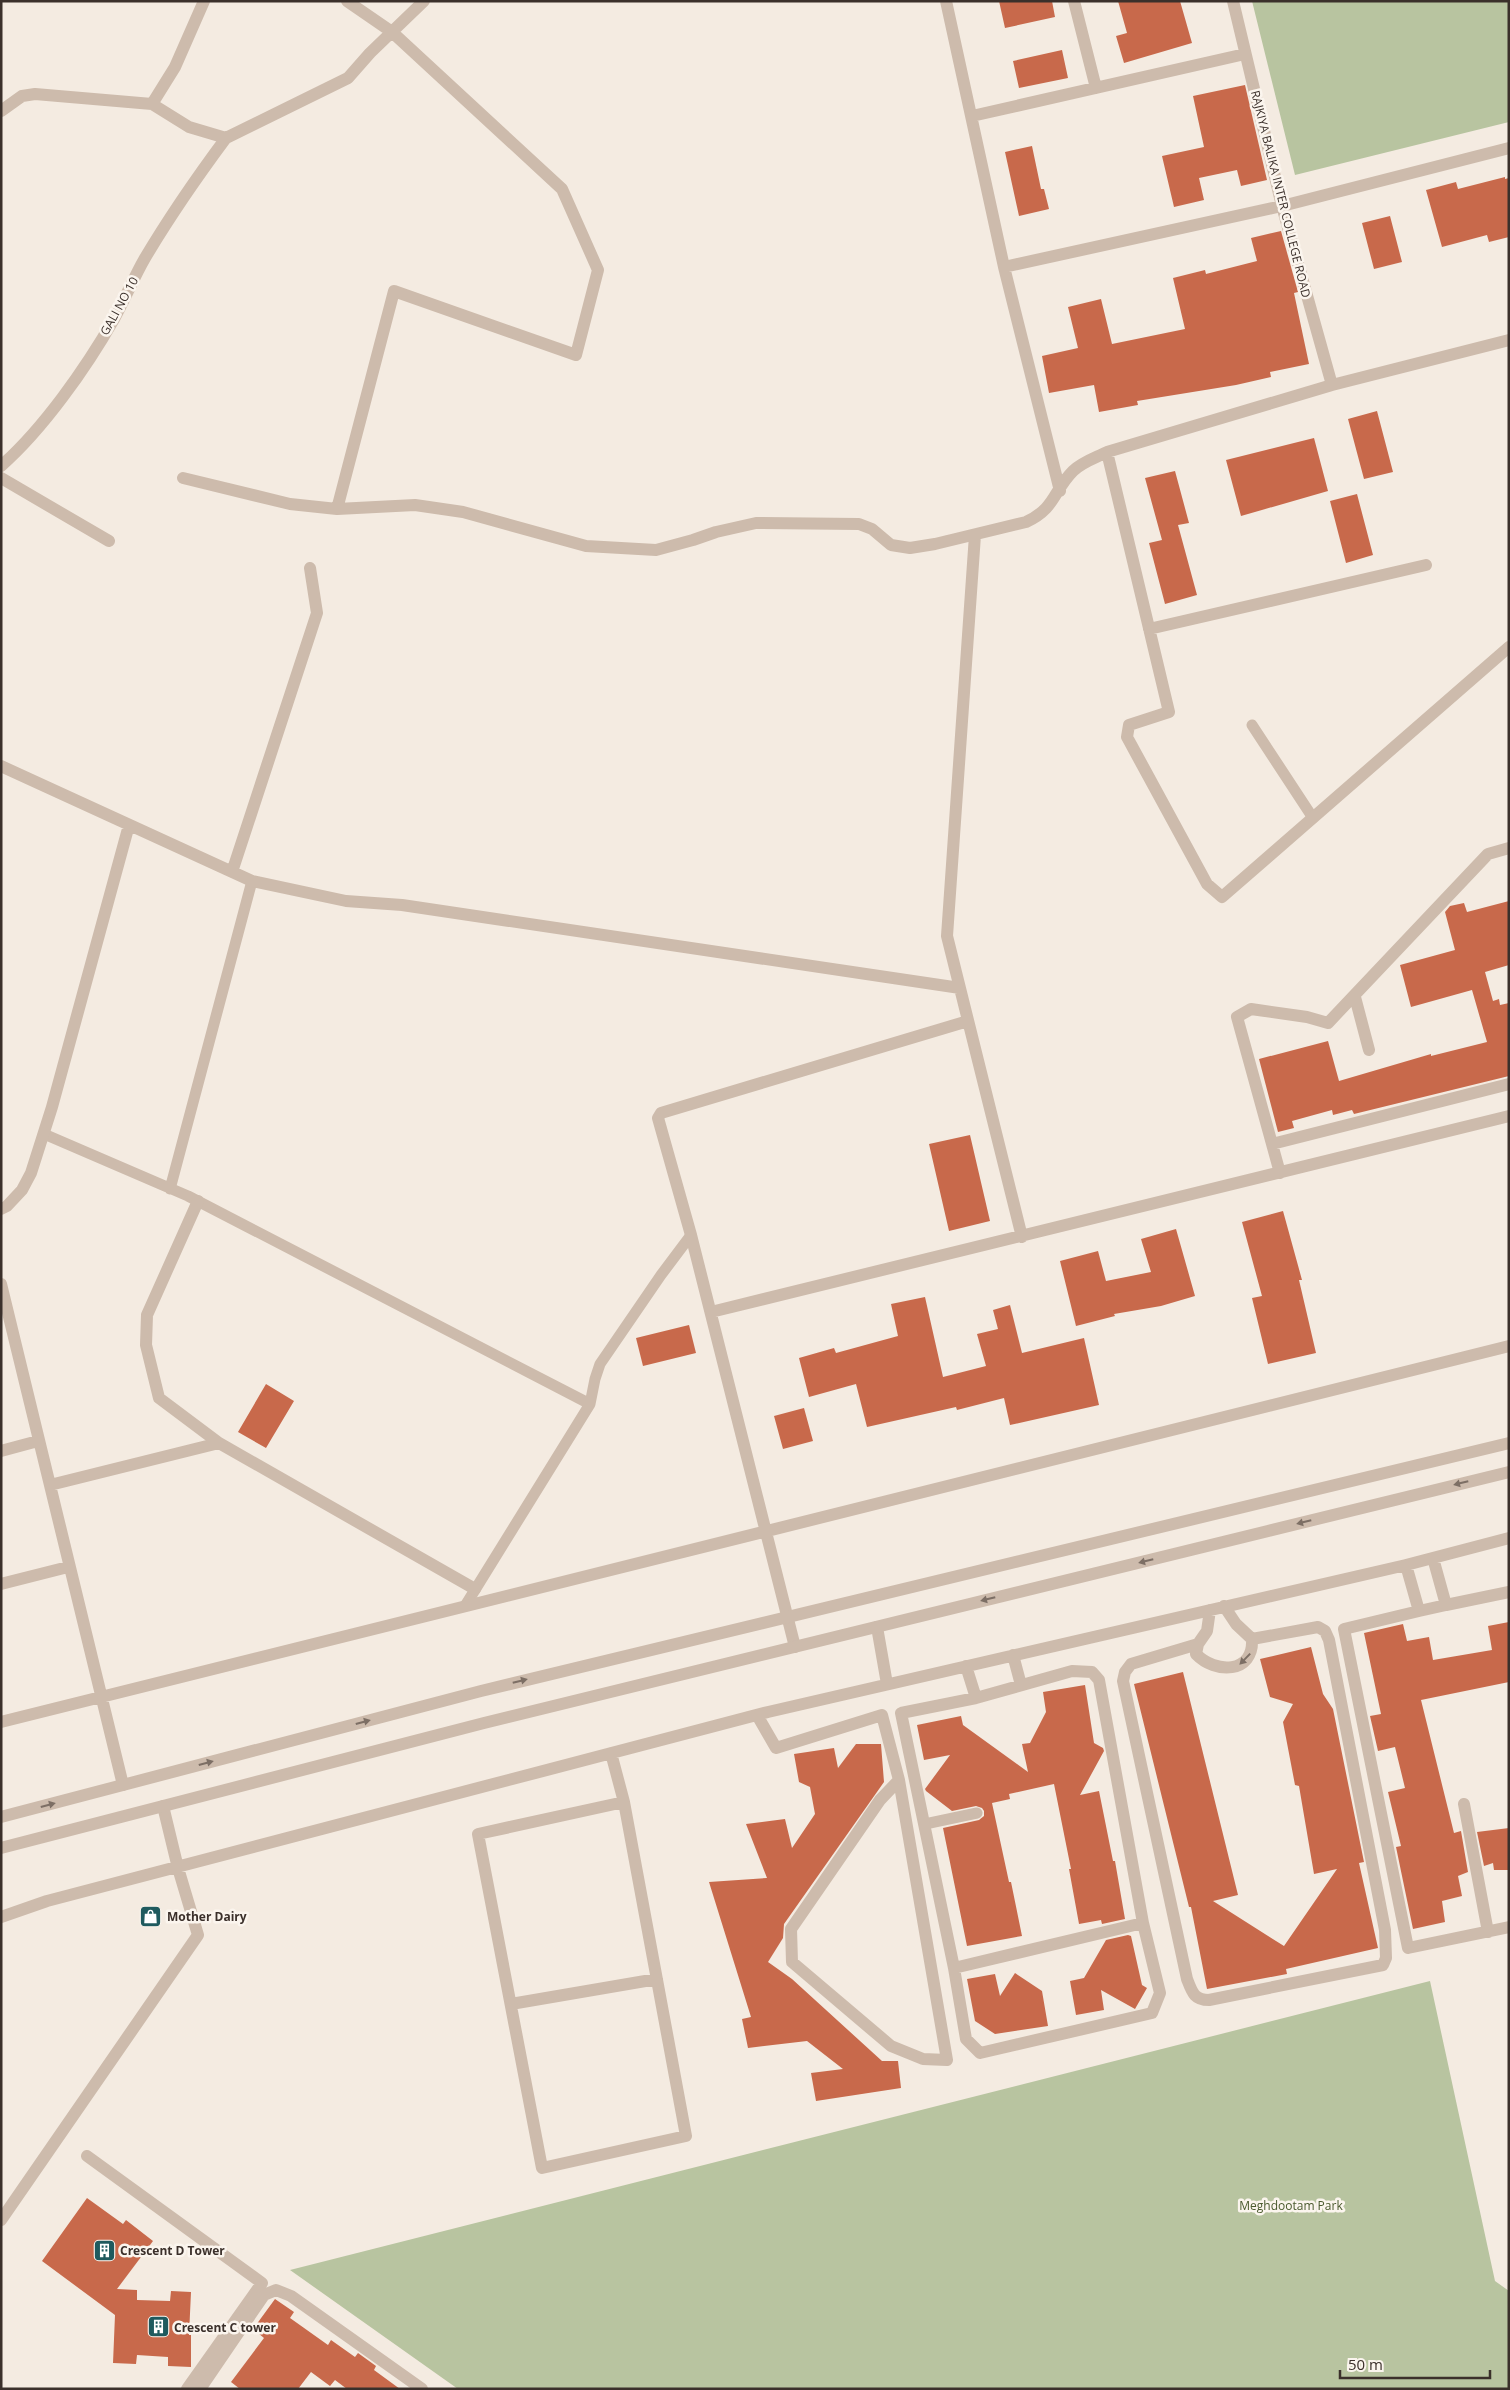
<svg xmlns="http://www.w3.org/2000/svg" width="1510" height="2390" viewBox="0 0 1510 2390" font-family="'Open Sans',sans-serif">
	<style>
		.green { fill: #b8c4a0 }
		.building { fill: #c8694b }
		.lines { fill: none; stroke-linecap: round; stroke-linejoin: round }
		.service { stroke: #cdbbac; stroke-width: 11 }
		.minor { stroke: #cdbbac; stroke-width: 12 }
		.tertiary { stroke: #cdbbac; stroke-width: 12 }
		.oneway { fill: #7d6f65 }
		.labels { text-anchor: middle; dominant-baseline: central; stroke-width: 5; stroke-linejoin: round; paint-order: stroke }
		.street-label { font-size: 12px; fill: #3b302b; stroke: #fbf5ee }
		.poi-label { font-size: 12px; font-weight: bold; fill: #3b302b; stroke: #fbf5ee; text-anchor: start }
		.park-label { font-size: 12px; fill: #4a5a2e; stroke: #fbf5ee }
	</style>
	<rect width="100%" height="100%" fill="#f4ebe1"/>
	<path class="green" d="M1252,1H1509V122L1295,175Z
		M1430,1981L1495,2281L1509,2291V2389H458L290,2270Z"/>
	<path class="building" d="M999,1H1052L1055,17L1005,28Z
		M1118,1H1180L1192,43L1124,63L1116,36L1127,33Z
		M1062,50L1068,78L1019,88L1013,61Z
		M1245,85L1267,180L1241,186L1237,170L1199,178L1204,200L1174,207L1162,156L1204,147L1193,96Z
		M1032,146L1041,189H1044L1049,209L1019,216L1005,152Z
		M1505,177V179L1509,178V237L1489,242L1487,235L1442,247L1426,190L1456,182L1458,189Z
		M1390,216L1402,262L1374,269L1362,223Z
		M1281,231L1298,292L1294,293L1309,364L1270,372L1271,377L1236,385L1137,401L1138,405L1099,412L1094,385L1049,393L1042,356L1078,348L1068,307L1101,299L1112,344L1185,329L1173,278L1205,270L1206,274L1257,261L1251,238Z
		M1377,411L1393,472L1364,479L1348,419Z
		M1314,438L1328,491L1241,516L1226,460Z
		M1175,471L1189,523L1178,525L1197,595L1165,604L1149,543L1162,540L1145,478Z
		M1357,494L1373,555L1346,563L1330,501Z
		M1509,901V965L1485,972L1493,1001L1499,999L1500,1005L1509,1003V1076L1354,1114L1352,1110L1333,1115L1332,1110L1292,1121L1294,1128L1278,1132L1259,1059L1328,1041L1339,1081L1431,1054V1056L1487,1042L1472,990L1411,1007L1400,965L1455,950L1445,912L1450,906L1464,903L1467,912Z
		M970,1135L990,1221L949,1231L929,1144Z
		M1283,1211L1302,1280H1299L1316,1353L1268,1364L1252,1298L1262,1296L1242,1222Z
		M1176,1229L1195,1296L1161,1306L1114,1314L1115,1316L1076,1326L1060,1261L1098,1251L1106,1281L1151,1272L1141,1239Z
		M925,1297L943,1377L986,1366L977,1334L998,1329L993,1310L1010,1305L1022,1353L1084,1338L1099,1405L1010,1425L1004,1398L957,1410L956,1407L867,1427L856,1384L809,1397L799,1358L834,1348L836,1353L898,1336L891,1304Z
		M689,1325L696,1353L643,1366L636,1338Z
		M266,1384L294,1401L266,1448L238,1432Z
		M804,1408L813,1441L783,1449L774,1416Z
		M1509,1622V1682L1421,1700L1454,1833L1461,1831L1468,1872L1458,1876L1462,1896L1442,1901L1445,1922L1413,1929L1396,1847L1401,1846L1388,1792L1405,1788L1395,1747L1378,1751L1370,1716L1381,1714L1364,1633L1403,1624L1407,1641L1429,1637L1433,1660L1492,1650L1488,1626Z
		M1311,1647L1323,1694L1333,1709L1364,1862L1359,1863L1378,1948L1286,1969L1287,1974L1207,1989L1191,1907H1189L1134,1684L1183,1672L1238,1895L1213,1901L1284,1946L1337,1869L1314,1874L1299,1786L1295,1785L1283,1722L1293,1704L1270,1697L1260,1659Z
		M1085,1685L1094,1743L1103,1748L1104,1751L1080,1795L1099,1791L1113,1861H1115L1125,1919L1102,1924L1101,1920L1079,1924L1069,1869H1071L1054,1784L1009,1794L1010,1799L992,1803L1009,1882H1011L1022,1936L967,1946L943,1828L979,1820L984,1816V1811L982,1808L976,1806L952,1811L926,1791L925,1789L950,1755L924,1760L917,1725L961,1716L963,1725L1028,1772L1022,1744L1030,1743L1046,1712L1043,1692Z
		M856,1744H881L884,1782L784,1924L783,1938L768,1962L792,1979L882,2061H898L901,2088L816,2101L811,2073L843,2069L807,2041L748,2048L742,2019L751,2017L709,1882L767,1878L746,1824L785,1819L792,1848L815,1814L810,1787L799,1782L794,1754L834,1748L838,1768Z
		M1509,1828V1870H1494L1493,1863L1484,1866L1477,1832Z
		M1128,1935L1131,1936L1142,1985L1147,1988L1135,2009L1101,1990L1104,2010L1076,2015L1070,1981L1084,1978L1106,1940Z
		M1015,1973L1042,1991L1048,2026L995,2034L975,2021L967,1979L995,1974L1000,1996Z
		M87,2198L123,2224L126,2220L153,2241L117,2289L137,2290V2300L170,2301L171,2291L191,2292L189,2335H191V2367L168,2366V2357L137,2355L136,2364L113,2363L115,2315L42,2261Z
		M275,2299L294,2312L290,2318L328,2345L331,2340L355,2357L358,2353L376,2366L374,2370L400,2389H347L335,2380L330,2386L311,2372L298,2389H240L231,2382L264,2338L253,2329Z"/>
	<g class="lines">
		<path class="service" d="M1252,725L1313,818
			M44,1134L188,1196L590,1404L465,1606
			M170,1189L252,881
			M590,1404L595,1379L600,1364L661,1275L691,1235
			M925,1824L977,1813"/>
		<path class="minor" d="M204,1L175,67L152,104L189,127L226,138L348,78L370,53L424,1
			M946,1L1004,267L1060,491
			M1074,1L1096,88
			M1233,1L1282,206L1332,385
			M1,111L22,96L35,94L152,104
			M972,116L1245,54
			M1004,267L1282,206L1509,148
			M1107,452L1169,712L1129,725L1127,737L1207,884L1222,897L1509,647
			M1,466C43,429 86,368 114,319C125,299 134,277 145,258C170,216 197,177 226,138
			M1,478L109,541
			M183,478L290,504L337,509L415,505L463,512L586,546L656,550L693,540L716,532L756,523L859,524L872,529L891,545L910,548L935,544L1026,522C1056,508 1053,491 1073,471C1082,462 1095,458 1107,452L1332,385L1509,340
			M337,509L394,291L576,355L598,270L562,189L392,32L347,1
			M975,535L947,936L1022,1237
			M1149,629L1426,565
			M1,766L252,881L346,901L402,905L960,988
			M1509,848L1488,854L1328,1023L1307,1017L1251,1009L1237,1017L1272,1144L1509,1084
			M232,872L317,613L310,568
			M1355,997L1369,1050
			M1272,1144L1280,1173
			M1,1209L7,1206L22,1190L31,1173L52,1107L129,825
			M1,1284L123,1785
			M711,1312L1509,1116
			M219,1443L475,1589
			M1,1451L38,1441
			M50,1485L219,1443L159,1398L146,1345L147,1315L198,1201
			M1433,1558L1446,1605L1509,1592
			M1406,1565L1419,1611L1344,1629L1408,1948L1509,1927
			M1,1584L68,1567
			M1210,1610L1207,1631L1198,1644L1196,1654C1215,1674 1254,1674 1252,1639L1236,1624L1224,1606
			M1419,1611L1446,1605
			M877,1627L887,1684
			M1198,1644L1131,1664L1125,1672L1123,1681L1187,1979C1192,1992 1194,2000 1209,2000L1383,1965L1386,1958L1385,1930L1329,1640L1325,1631L1318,1627L1252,1639
			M795,1647L691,1235L658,1118L661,1113L968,1021
			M1013,1655L1021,1685
			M966,1666L976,1698
			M1072,1671L1092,1672L1099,1680L1143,1923L1160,1993L1152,2013L980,2053L966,2039L954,1968L901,1713L976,1698Z
			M757,1715L776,1748L882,1715L899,1780L947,2060L923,2059L891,2046L792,1962L791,1929L880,1800L899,1780
			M1,1722L1509,1346
			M611,1753L624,1802L686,2136L542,2168L478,1834L624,1802
			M1464,1804L1488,1932
			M1,1917L47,1901L768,1712L1406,1565L1509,1538
			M954,1968L1143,1923
			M511,2004L657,1979
			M87,2156L262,2283L187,2389
			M1,2220L198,1935L178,1868L163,1806
			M200,2389L264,2295L276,2290L291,2296L422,2389"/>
		<path class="tertiary" d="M1,1817L481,1691L1509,1443
			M1,1848L484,1723L1509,1472"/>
	</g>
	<defs><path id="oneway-solid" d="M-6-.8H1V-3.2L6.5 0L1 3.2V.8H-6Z" transform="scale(1.25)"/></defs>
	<g class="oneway">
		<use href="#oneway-solid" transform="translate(1461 1483) rotate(166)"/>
		<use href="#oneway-solid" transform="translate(1304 1522) rotate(166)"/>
		<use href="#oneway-solid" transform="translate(1146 1561) rotate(166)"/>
		<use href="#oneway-solid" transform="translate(988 1599) rotate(166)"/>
		<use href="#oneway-solid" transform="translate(1245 1659) rotate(134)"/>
		<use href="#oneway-solid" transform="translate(520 1681) rotate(-14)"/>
		<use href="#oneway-solid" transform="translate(363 1722) rotate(-15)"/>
		<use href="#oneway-solid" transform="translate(206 1763) rotate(-15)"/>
		<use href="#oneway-solid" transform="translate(48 1805) rotate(-15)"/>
	</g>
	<defs>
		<symbol id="shop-square" viewBox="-11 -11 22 22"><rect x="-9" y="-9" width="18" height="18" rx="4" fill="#1f5a5e" stroke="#fbf5ee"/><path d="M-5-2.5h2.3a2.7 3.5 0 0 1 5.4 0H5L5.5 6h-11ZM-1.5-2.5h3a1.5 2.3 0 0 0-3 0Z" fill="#fff"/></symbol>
		<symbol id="building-square" viewBox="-11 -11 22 22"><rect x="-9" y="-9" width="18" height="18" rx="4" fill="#1f5a5e" stroke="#fbf5ee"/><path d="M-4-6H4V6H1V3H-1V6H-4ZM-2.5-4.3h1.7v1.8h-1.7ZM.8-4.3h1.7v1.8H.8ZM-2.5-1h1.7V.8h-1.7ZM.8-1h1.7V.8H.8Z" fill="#fff"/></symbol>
	</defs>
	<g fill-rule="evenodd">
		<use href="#shop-square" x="138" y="1904" width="25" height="25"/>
		<use href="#building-square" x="92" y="2238" width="25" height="25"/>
		<use href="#building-square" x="146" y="2314" width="25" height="25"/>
	</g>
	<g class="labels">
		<g class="street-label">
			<text transform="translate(1281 194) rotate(76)">RAJKIYA BALIKA INTER COLLEGE ROAD</text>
			<text transform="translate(119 306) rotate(-61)">GALI NO 10</text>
		</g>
		<g class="poi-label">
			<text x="167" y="1916">Mother Dairy</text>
			<text x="120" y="2250">Crescent D Tower</text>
			<text x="174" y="2327">Crescent C tower</text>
		</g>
		<g class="park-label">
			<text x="1291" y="2205">Meghdootam Park</text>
		</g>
	</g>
	<rect width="1510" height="2390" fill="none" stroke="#3b302b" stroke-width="5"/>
	<path d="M1340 2370v8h150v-8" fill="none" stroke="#3b302b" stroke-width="2.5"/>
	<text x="1348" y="2370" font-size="15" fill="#3b302b" stroke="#fbf5ee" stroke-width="4" paint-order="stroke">50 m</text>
</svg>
